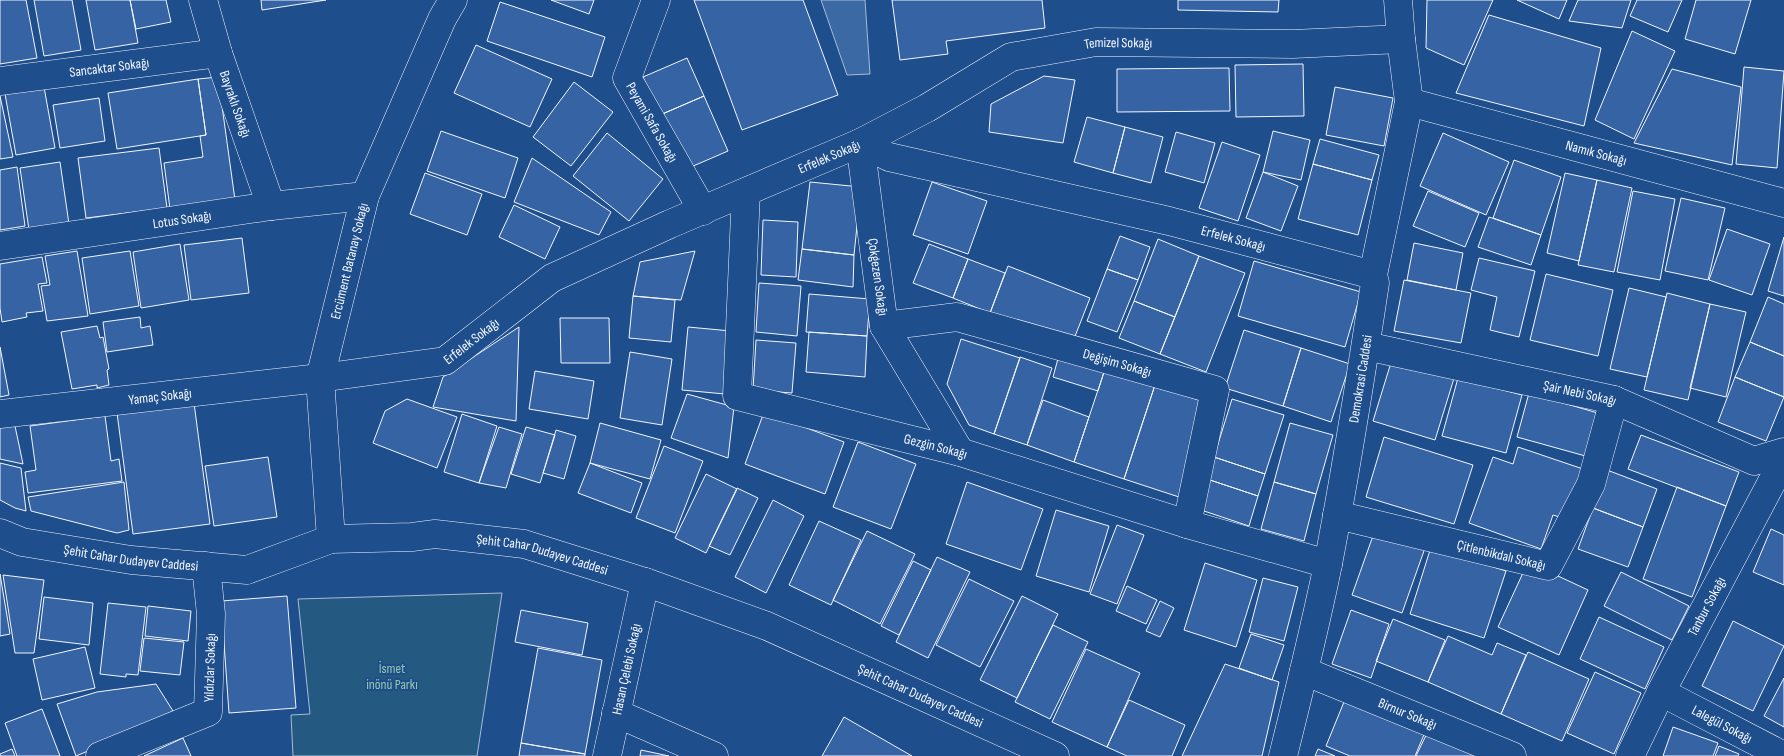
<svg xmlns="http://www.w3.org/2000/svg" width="1784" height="756" viewBox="0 0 1784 756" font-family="'Sofia Sans Condensed',sans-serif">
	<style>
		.green { fill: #245a82; stroke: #a8bbd7 }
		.water { fill: #3b69a3; stroke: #a8bbd7 }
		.building { fill: #3563a3; stroke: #f2f6ff }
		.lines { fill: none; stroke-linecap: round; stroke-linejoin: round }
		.minor-casing { stroke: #f2f6ff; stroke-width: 29 }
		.major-casing { stroke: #f2f6ff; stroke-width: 29 }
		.minor { stroke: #1f4e8c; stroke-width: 28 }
		.major { stroke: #1f4e8c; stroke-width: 28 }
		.labels { text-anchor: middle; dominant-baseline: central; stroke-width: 4; stroke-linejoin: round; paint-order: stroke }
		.street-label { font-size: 14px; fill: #f2f6ff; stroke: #1f4e8c }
		.park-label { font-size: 14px; fill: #97c8a6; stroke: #1f4e8c }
	</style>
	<rect width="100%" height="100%" fill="#1f4e8c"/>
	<path class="green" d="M502,593L477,756H293L291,715L310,714L298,599Z"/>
	<path class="water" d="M821,0H865L870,74L847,75Z"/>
	<path class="building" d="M0,0H26L37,58L0,64Z
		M34,0H72L81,50L44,56Z
		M86,0H130L138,43L95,50Z
		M130,0H166L171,22L136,29Z
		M261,0H326L262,10Z
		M551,0H594L589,14Z
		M694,0H803L838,95L742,130Z
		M892,0H1042L1045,28L946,41L948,54L900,60Z
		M1178,0H1279L1278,12L1178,10Z
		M1427,0H1493L1464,65L1426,48Z
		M1517,0H1567L1559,19Z
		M1578,0H1631L1622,28L1569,21Z
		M1637,0H1682L1668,32L1630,16Z
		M1696,0H1751L1735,54L1685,39Z
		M500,2L605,37L592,77L487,41Z
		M1489,15L1601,48L1584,126L1456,93Z
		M1632,31L1675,51L1634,139L1595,120Z
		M476,45L552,79L530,127L454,93Z
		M687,58L704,96L660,115L643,77Z
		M1303,64L1304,116L1236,117L1235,65Z
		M1744,67L1784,71L1777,168L1736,164Z
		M1229,68L1230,111L1117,112V69Z
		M1672,69L1741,87L1732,165L1634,143Z
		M1044,76L1075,80L1063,143L989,132L991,104Z
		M218,77L235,200L170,209L164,163L203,157L200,136L206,135L198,79Z
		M198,79L206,135L117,149L108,93Z
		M574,82L613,112L571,166L533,137Z
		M44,87L55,148L16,155L5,94Z
		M1335,87L1393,98L1384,146L1326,135Z
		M0,96L13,157L0,159Z
		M704,96L728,151L684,170L660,115Z
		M99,98L105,141L60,148L53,105Z
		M1087,117L1125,127L1113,173L1074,162Z
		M1125,127L1163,137L1151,183L1113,173Z
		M441,131L518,158L505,198L427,171Z
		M1273,131L1310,140L1301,180L1263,172Z
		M1176,132L1215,143L1204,183L1165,172Z
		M607,133L663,179L629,221L573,176Z
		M1443,133L1509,162L1486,215L1420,186Z
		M1320,139L1379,155L1372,180L1313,164Z
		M1222,142L1260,155L1238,221L1199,208Z
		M159,148L167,208L86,218L78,158Z
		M532,158L611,212L599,235L514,202Z
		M1514,160L1561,177L1541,235L1493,218Z
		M60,162L69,224L29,230L20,168Z
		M1313,164L1372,180L1358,235L1298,219Z
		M17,167L25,226L0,230V170Z
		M1263,172L1298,186L1281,231L1246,218Z
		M425,173L482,194L467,235L410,214Z
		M1565,173L1597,180L1579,261L1547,253Z
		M1597,180L1632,188L1614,272L1578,265Z
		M810,182L861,187L854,255L802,249Z
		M932,182L987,201L968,254L913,235Z
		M1428,191L1479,213L1465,247L1413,226Z
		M1633,191L1675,199L1660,280L1617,272Z
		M1681,198L1725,208L1708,280L1665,271Z
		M514,205L560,227L545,259L499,237Z
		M1489,217L1541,235L1531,265L1478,247Z
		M763,220L798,222L796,277L761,275Z
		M1727,229L1770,244L1752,295L1709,280Z
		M1120,236L1150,247L1138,280L1107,269Z
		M1784,237V296L1768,291Z
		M242,238L249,293L191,300L184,245Z
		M1158,239L1199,256L1175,317L1134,301Z
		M1414,243L1463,253L1456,290L1407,280Z
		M180,244L189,300L141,308L133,252Z
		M929,244L968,259L953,298L913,283Z
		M802,249L854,255L853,287L798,280Z
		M77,251L88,316L47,321L41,286L50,285L45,256Z
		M130,251L139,306L90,314L82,258Z
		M695,251L681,300L633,296L640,262Z
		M1199,256L1245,273L1206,372L1160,354Z
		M42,257L47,283L38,284L43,311L26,313L27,317L2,322L0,308V264Z
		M1479,258L1535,271L1519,337L1490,330L1497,297L1471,290Z
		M968,259L1005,273L990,313L953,298Z
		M1254,261L1361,292L1345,347L1238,316Z
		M1008,266L1090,298L1072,344L990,313Z
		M1107,269L1138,280L1117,332L1087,321Z
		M1546,274L1613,290L1598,356L1530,340Z
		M1404,280L1471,293L1461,343L1394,331Z
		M759,283L801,286L797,336L756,332Z
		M1629,288L1666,297L1647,377L1610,369Z
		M1667,293L1710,304L1688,400L1644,390Z
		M809,294L870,299L867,336L806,332Z
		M633,296L675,300L671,342L629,338Z
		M1768,297L1784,304V356L1750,342Z
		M1134,301L1175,317L1160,354L1119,338Z
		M1710,304L1746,312L1726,397L1690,388Z
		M140,317L141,328L150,326L153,345L107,352L103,322Z
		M560,318H609L610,363H561Z
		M97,326L100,338L103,337L109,369L107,370L109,385L97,388V385L72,389L61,332Z
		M519,327L516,421L433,407L443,377Z
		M688,327L731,331L725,394L682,390Z
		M1244,330L1301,348L1283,406L1225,388Z
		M809,332L867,336L865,377L806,372Z
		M961,339L1020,358L994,434L969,425L947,384Z
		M756,340L796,343L792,393L753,390Z
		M1750,342L1784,356V397L1735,377Z
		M0,347L9,395L0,397Z
		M1301,348L1350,364L1331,422L1283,406Z
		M630,352L672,359L662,425L620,418Z
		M1059,355L1105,369L1098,391L1053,377Z
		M1393,356L1455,375L1435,440L1373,421Z
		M1020,357L1052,368L1027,445L994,434Z
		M1105,369L1155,385L1124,479L1074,462Z
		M535,371L594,381L588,419L529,409Z
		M1735,377L1784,397L1766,441L1718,422Z
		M1458,378L1522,395L1506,453L1442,436Z
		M1155,385L1210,404L1179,497L1124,479Z
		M1529,393L1601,414L1589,457L1517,437Z
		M687,394L734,407L728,458L671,438Z
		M407,399L457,417L437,468L373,443L385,411Z
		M1232,399L1284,415L1265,474L1214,457Z
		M1043,400L1089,417L1074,462L1027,445Z
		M194,403L210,524L133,534L117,413Z
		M764,412L844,442L825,494L745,464Z
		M462,414L497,426L479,483L444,472Z
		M105,416L111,461L119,459L122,481L28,493L25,472L36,470L30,426Z
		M600,423L661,440L650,479L590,463Z
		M1290,423L1333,435L1316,494L1274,482Z
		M15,426L23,464L0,459V427Z
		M499,427L522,434L506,488L479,483Z
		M526,427L555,435L540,483L511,474Z
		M556,430L576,436L564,479L543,473Z
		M1641,435L1739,472L1726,506L1628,469Z
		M1384,437L1473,465L1454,524L1366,497Z
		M858,442L916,464L891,529L833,507Z
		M664,446L703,461L675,533L636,518Z
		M1518,447L1586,470L1569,520L1553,515L1541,549L1469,523L1493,457L1513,464Z
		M268,457L277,517L214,526L205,466Z
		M1214,457L1265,474L1258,496L1207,479Z
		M0,463L21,468L26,511L15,508L0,500Z
		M590,463L642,483L631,513L578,493Z
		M1607,470L1657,489L1643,527L1593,508Z
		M706,474L737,489L706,553L675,538Z
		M1207,479L1258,496L1249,526L1198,509Z
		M124,482L129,530L117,533L31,511L28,497Z
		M967,482L1043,509L1021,570L946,544Z
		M1274,482L1316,494L1304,541L1261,529Z
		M1677,487L1726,506L1692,597L1643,579Z
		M737,488L758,498L730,555L709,546Z
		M773,500L804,516L766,593L735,577Z
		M1593,508L1643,527L1628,567L1578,549Z
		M1056,510L1109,526L1089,592L1036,576Z
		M819,521L861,540L831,605L789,585Z
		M1117,525L1144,535L1117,604L1090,594Z
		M1771,529L1784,535V585L1753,572Z
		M1375,530L1425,548L1402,613L1352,595Z
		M867,531L915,554L880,624L833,600Z
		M1431,547L1506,571L1484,638L1410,614Z
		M937,557L970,572L928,658L896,642Z
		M913,561L931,570L899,635L881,626Z
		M1528,562L1588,590L1559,655L1498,627Z
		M1205,563L1257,580L1236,647L1184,630Z
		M1621,572L1689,606L1672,640L1604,606Z
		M0,574L10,634L0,636Z
		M3,575L44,580L34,653H15Z
		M1263,578L1298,587L1284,641L1249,632Z
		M969,579L1014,601L980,667L936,645Z
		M1127,586L1157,600L1146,624L1116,611Z
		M287,596L296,708L229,713L221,601Z
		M1022,596L1058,614L1017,698L980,680Z
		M44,597L93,603L89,645L39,639Z
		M1160,601L1174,608L1160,637L1146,631Z
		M108,603L146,607L138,675L126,674V677L100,674Z
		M148,606L191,611L188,641L145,636Z
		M521,610L588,623L582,655L515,642Z
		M1351,610L1389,624L1371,678L1332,664Z
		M1599,617L1664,647L1645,689L1580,659Z
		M1393,619L1445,640L1428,682L1376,661Z
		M1733,621L1784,646L1753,711L1702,686Z
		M1053,625L1088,642L1050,719L1015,702Z
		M1251,634L1284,645L1272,680L1239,668Z
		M1448,636L1492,655L1497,643L1526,655L1501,714L1428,682Z
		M144,638L184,642L180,675L140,671Z
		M85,647L95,688L42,700L33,659Z
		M538,648L602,660L585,754L521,743Z
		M1086,649L1140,673L1107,747L1052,722Z
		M1528,652L1589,679L1562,741L1501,714Z
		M1225,664L1279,682L1262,756H1182Z
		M1595,672L1641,693L1614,754L1567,733Z
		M1784,678V727L1764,716Z
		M156,684L173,711L126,735L76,756L57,704L97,692Z
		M1346,697L1426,730L1415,756H1350L1326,746Z
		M1129,700L1185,725L1172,756H1127L1107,747Z
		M42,709L60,756H17L5,723Z
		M844,717L912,756H822Z
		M1673,727L1718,743L1713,756H1663Z
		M1429,729L1482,756H1416Z
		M183,738L191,756H144Z
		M521,743L585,754V756H519Z
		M1719,746L1739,754L1738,756H1715Z
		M12,749L15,756H0V754Z
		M1318,749L1335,756H1315Z
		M641,750L669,756H640Z"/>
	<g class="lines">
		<defs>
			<g id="minor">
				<path id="s1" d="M203,0L218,53L271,206"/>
				<path id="s2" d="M656,0L627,78L703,211"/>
				<path id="s3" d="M0,81L218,53"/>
				<path id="s4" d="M1409,102L1784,203"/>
				<path id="s5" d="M746,192L737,396L960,452L1187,524L1328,564"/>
				<path id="s6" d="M0,246L271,206L365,196"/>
				<path id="s7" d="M884,326L957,317L1215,390L1187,524"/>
				<path id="s8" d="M1366,346L1614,400L1754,461L1784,452"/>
				<path id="s9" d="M0,414L320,378L445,361L552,278L670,224L860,143L889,157L1169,221L1373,275"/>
				<path id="s10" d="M960,452L884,326L860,143L927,108L1011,57L1096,42L1293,44L1401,39"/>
				<path id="s11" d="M1337,515L1548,566L1591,484L1614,400"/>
				<path id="s12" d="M331,539L320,378L365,196L442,19L453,0"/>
				<path id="s13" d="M1304,671L1512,756"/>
				<path id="s14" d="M1661,692L1784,756"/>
				<path d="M616,713L714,756"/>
				<path id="s15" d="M100,756L208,712L211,614L206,566"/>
				<path id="s16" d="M607,756L645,582"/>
				<path id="s17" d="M1283,756C1299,692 1315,628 1328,564C1346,470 1361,376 1375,283L1373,275L1409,102L1401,39L1398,0"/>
				<path id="s18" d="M1630,756L1661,692L1784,459"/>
			</g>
			<g id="major">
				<path id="s19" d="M0,533L22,542L131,560L247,570L331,539L412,537L435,534L524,544L645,582L767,626L1055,756"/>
			</g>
		</defs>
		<use href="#minor" class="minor-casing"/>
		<use href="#major" class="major-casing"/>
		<use href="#minor" class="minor"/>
		<use href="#major" class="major"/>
	</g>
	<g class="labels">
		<g class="street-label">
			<text stroke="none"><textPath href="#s10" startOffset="614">Temizel Sokağı</textPath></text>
			<text stroke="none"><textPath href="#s3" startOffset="110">Sancaktar Sokağı</textPath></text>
			<text stroke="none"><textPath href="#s1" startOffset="109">Bayraklı Sokağı</textPath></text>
			<text stroke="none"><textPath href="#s2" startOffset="134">Peyami Safa Sokağı</textPath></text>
			<text stroke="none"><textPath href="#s4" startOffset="194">Namık Sokağı</textPath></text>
			<text stroke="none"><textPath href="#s9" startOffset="886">Erfelek Sokağı</textPath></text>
			<text stroke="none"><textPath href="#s6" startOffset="184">Lotus Sokağı</textPath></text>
			<text stroke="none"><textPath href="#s9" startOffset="1306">Erfelek Sokağı</textPath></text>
			<text stroke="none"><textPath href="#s12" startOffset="282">Ercüment Batanay Sokağı</textPath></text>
			<text transform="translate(878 277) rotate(82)">Çokgezen Sokağı</text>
			<text stroke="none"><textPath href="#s9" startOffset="481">Erfelek Sokağı</textPath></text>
			<text stroke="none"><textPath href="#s7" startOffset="240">Değişim Sokağı</textPath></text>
			<text stroke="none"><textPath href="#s17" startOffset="385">Demokrasi Caddesi</textPath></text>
			<text stroke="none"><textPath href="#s8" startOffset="219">Şair Nebi Sokağı</textPath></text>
			<text stroke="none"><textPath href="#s9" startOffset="161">Yamaç Sokağı</textPath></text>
			<text stroke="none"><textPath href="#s5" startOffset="409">Gezgin Sokağı</textPath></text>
			<text stroke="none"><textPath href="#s11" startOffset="169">Çitlenbikdalı Sokağı</textPath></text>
			<text stroke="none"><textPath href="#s19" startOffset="554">Şehit Cahar Dudayev Caddesi</textPath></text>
			<text stroke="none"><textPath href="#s19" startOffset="134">Şehit Cahar Dudayev Caddesi</textPath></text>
			<text stroke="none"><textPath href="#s18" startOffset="168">Tanbur Sokağı</textPath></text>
			<text stroke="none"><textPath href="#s15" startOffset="161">Yıldızlar Sokağı</textPath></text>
			<text stroke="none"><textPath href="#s16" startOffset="89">Hasan Çelebi Sokağı</textPath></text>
			<text stroke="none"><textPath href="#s19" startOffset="959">Şehit Cahar Dudayev Caddesi</textPath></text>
			<text stroke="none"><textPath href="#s13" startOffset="112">Birnur Sokağı</textPath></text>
			<text stroke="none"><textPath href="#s14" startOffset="69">Lalegül Sokağı</textPath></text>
		</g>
		<g class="park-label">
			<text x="392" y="668">İsmet<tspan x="392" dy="16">inönü Parkı</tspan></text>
		</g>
	</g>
</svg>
